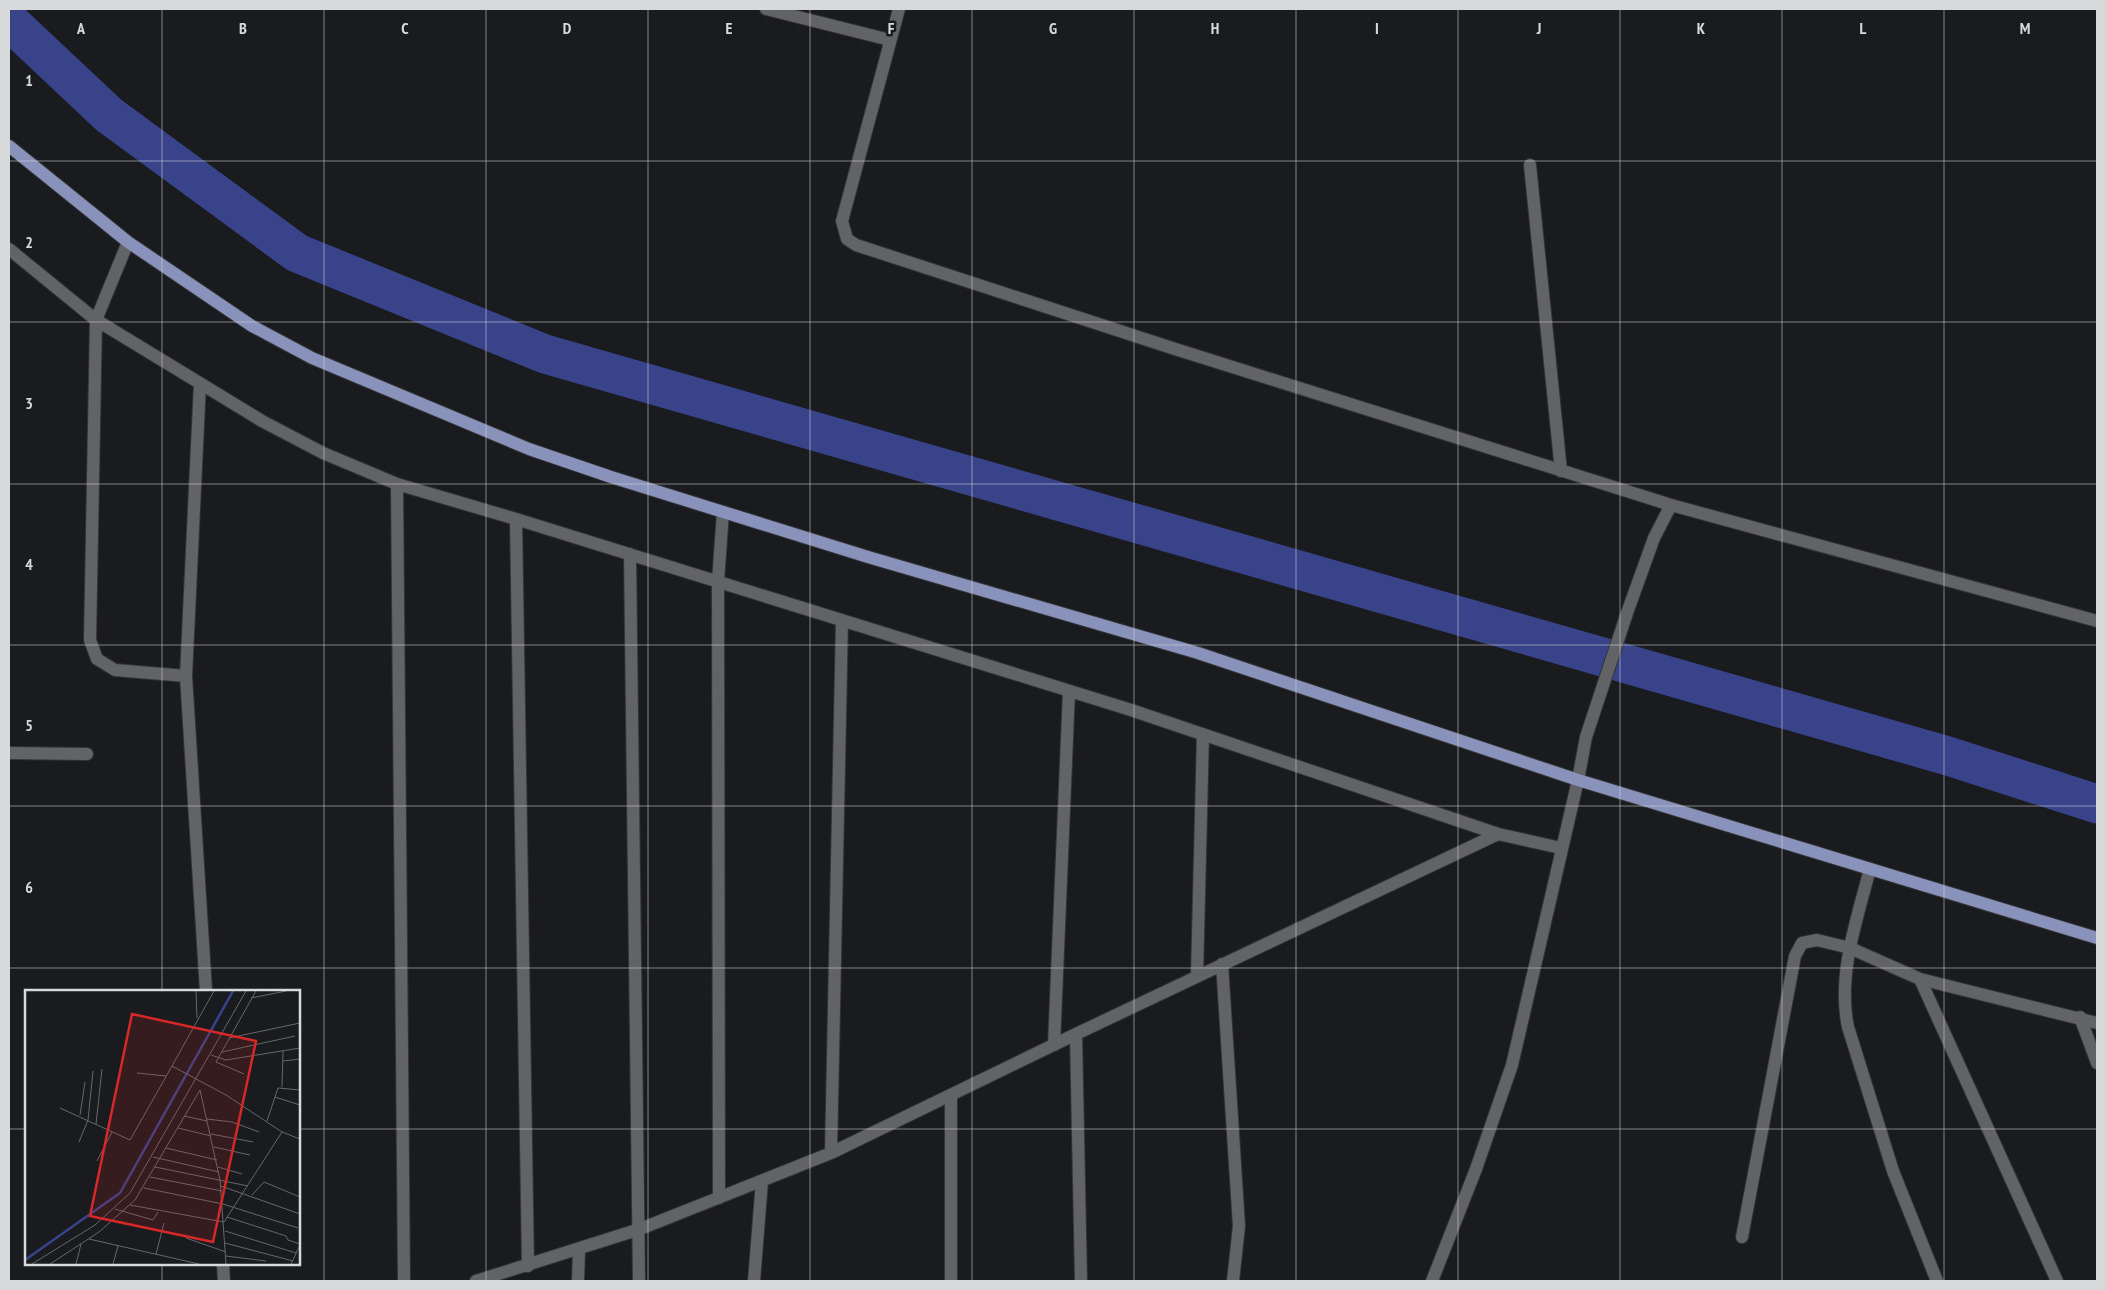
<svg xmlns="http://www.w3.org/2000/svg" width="2106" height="1290" viewBox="0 0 2106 1290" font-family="'PT Sans Narrow',sans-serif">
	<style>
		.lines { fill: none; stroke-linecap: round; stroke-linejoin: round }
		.canal { stroke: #38438a; stroke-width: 39 }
		.minor-casing { stroke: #343436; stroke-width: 14 }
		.major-casing { stroke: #343436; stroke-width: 14 }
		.minor { stroke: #626367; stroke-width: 12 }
		.major { stroke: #8892ba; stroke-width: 12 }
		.grid { fill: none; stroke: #d8d9db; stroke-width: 1; stroke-opacity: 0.55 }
		.inset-river { fill: none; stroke: #38438a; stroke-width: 2.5 }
		.inset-road { fill: none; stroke: #66676a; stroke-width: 1 }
		.view { fill: #d62828; fill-opacity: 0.15; stroke: #d62828; stroke-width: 2.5 }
		.inset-edge { fill: none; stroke: #d8d9db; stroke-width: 2.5 }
		.grid-label { font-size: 16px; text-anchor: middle; font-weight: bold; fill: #d8d9db; stroke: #1a1b1e; stroke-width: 5; stroke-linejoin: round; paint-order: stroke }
	</style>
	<rect width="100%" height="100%" fill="#1a1b1e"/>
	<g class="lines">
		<path class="canal" d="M9,21L109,115L297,253L545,354L1948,756L2097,804"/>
		<defs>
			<path id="minor" d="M766,9L890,40
				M899,9L842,221L847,239L856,245L1172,348L1671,505
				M1530,165L1561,471
				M128,242L96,320L90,640L97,659L115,670L186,676
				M9,249L96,320L262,421L323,453L397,484L516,519L1131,710L1498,834
				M200,383L186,676L206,991
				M397,484L404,1281
				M516,519L528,1266
				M630,554L639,1281
				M9,753L87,754
				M1870,869C1857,919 1837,975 1848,1027L1893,1171L1937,1281
				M1222,964L1239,1226L1233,1281
				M1197,976L1203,734
				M1920,979L2057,1281
				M2080,1017L2097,1063
				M1076,1034L1081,1281
				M1054,1045L1069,691
				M831,1153L842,620
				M719,1198L718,581L723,512
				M1742,1237L1795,956L1802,943L1817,940L1850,948L1920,979L2097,1023
				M223,1264L224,1281
				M476,1281L640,1229L831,1153L1076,1034L1498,834L1561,848
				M578,1281L579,1249
				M754,1281L762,1181
				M951,1281V1095
				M1432,1281L1476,1169L1512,1065L1578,780L1586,737L1627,613L1654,538L1671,505L2097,621"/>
			<path id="major" d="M9,146L128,242L252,326L312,358L529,449L611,477L868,557L1198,653L1578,780L2097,938"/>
		</defs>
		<use href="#minor" class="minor-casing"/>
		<use href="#major" class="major-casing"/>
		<use href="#minor" class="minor"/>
		<use href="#major" class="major"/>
	</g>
	<path class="grid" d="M162,9V991M324,9V1281M486,9V1281M648,9V1281M810,9V1281M972,9V1281M1134,9V1281M1296,9V1281M1458,9V1281M1620,9V1281M1782,9V1281M1944,9V1281M9,161H2097M9,322H2097M9,484H2097M9,645H2097M9,806H2097M9,968H2097M9,1129H26M299,1129H2097M162,1264V1281"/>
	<g transform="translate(25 990)">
		<rect width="275" height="275" fill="#1a1b1e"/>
		<path class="inset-river" d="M0,270L95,203L208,1"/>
		<path class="inset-road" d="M171,1L172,28M189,1L147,76L201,105L257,142L275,149M226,8L261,1M204,48L275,33M197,62L270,46M186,65L201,70L275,58M258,71L275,69M112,83L141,86M219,84L191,72L231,1M257,97L258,61M175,100L195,190L201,274M250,107L275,115M35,118L105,150L147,76M55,125L60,92M159,126L182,131M182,129L207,132L234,142M242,131L253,98L275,100M71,134L77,79M153,138L186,146M186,144L228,152M54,152L63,130L68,81M189,157L225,165M141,158L192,170M128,167L194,182M72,171L87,142M130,177L223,196M193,177L217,184M125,187L197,201M196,196L275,224M119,198L198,214L273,238M227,205L239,192L275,207M105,215L199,232L257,142M90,219L128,230L133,222M202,227L261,246L263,250L275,254M200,241L271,263M161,248L201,262M64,249L174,274M200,253L268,271M131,264L139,233M201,266L241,271M7,274L70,235L105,203L221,1M25,274L74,242L110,210L175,100M51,274L56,254M88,274L93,256M266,274L275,255"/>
		<path class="view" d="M107,24L231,51L188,252L65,226Z"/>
		<rect width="275" height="275" class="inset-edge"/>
	</g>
	<g class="grid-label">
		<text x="81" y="34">A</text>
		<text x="243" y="34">B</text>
		<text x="405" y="34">C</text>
		<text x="567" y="34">D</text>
		<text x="729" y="34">E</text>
		<text x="891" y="34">F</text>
		<text x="1053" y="34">G</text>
		<text x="1215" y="34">H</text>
		<text x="1377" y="34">I</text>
		<text x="1539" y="34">J</text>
		<text x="1701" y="34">K</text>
		<text x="1863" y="34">L</text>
		<text x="2025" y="34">M</text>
		<text x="29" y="86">1</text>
		<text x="29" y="248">2</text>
		<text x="29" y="409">3</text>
		<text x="29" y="570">4</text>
		<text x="29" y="731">5</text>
		<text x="29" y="893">6</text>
	</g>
	<rect width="2106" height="1290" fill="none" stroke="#d8d9db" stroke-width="20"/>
</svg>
